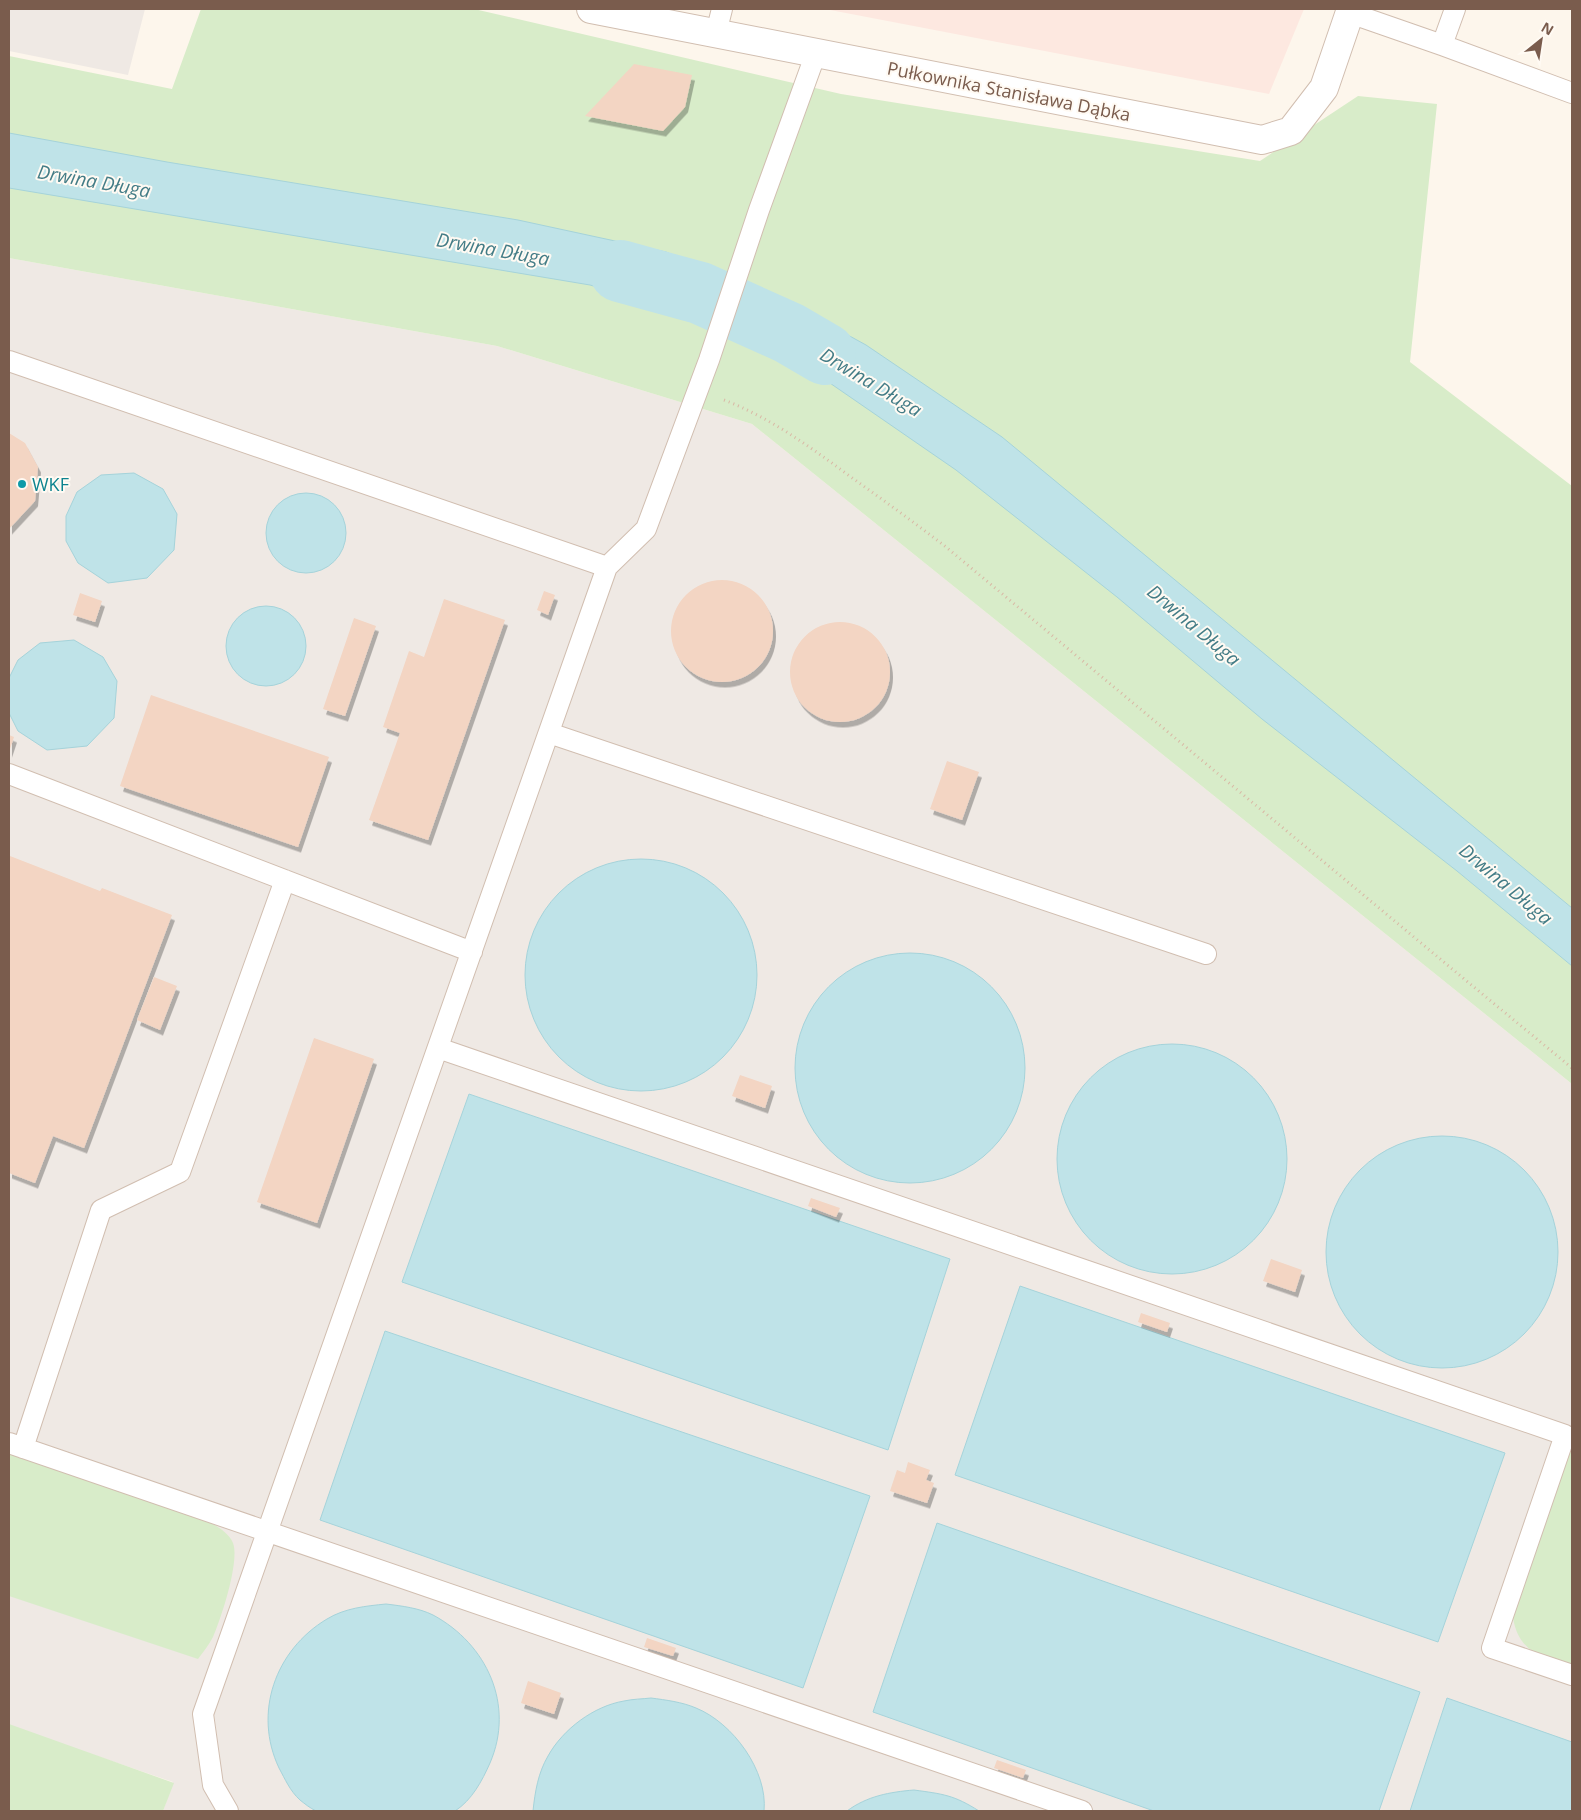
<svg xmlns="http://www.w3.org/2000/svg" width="1581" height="1820" viewBox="0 0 1581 1820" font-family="'Open Sans',sans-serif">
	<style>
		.commercial { fill: #fde8e0 }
		.industrial { fill: #efe9e4 }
		.green { fill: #d8ecc9 }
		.water { fill: #bfe3e8; stroke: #a5d3da }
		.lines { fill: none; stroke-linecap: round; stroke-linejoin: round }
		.river { stroke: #bfe3e8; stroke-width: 62 }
		.building { fill: #f3d5c3; filter: url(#shadow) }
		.lane-casing { stroke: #d1beb0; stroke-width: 22 }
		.street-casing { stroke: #d1beb0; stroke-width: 30 }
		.path { stroke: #d9b8a5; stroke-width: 3; stroke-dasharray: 1 4; stroke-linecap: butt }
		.lane { stroke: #fff; stroke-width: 20 }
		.street { stroke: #fff; stroke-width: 28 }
		.culture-dot { fill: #0f9aa8; stroke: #fffaf3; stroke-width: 2 }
		.labels { text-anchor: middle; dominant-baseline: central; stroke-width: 4; stroke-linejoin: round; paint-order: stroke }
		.street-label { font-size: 18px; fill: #7a5c4d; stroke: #fffaf3 }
		.culture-label { font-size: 18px; fill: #0d838f; stroke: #fffaf3; text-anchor: start }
		.water-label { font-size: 19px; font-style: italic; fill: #437c86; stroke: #fffaf3 }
	</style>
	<defs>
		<filter id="shadow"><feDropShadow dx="3" dy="5.5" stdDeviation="0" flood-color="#0004"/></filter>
	</defs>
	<rect width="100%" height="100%" fill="#fdf6ec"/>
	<path class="commercial" d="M825,9H1304L1269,94Z"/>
	<path class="industrial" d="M9,9H145L128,75L9,51Z
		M9,258L497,346L752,424L1572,1084V1811H163L173,1782L9,1726Z"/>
	<path class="green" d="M201,9H474L841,94L1260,161L1358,96L1437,104L1410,362L1572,486V1084L752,424L497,346L9,258V56L172,89Z
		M1572,1446V1668C1543,1657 1519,1653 1513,1618L1556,1482Z
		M9,1451L204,1519C214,1525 228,1531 233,1543C240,1561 221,1619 213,1637C209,1645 203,1652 198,1659L9,1596Z
		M9,1724L174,1783L163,1811H9Z"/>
	<path class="water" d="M9,133L167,162L518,220L666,252L713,272L692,314L590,285L9,188Z
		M755,292L786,301L866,345L1002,437L1572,908V966L1457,871L1262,719L1117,597L956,470L782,350L741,337Z
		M134,473L163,489L177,514L174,550L147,578L108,583L78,563L66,541V516L77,492L101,475Z
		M266 533a40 40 0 1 1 80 0a40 40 0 1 1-80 0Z
		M226 646a40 40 0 1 1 80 0a40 40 0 1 1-80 0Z
		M74,640L103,657L117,681L114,718L87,746L47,750L18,731L9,713V678L18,660L40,643Z
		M525 975a116 116 0 1 1 232 0a116 116 0 1 1-232 0Z
		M795 1068a115 115 0 1 1 230 0a115 115 0 1 1-230 0Z
		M1057 1159a115 115 0 1 1 230 0a115 115 0 1 1-230 0Z
		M469,1094L950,1259L888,1450L402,1282Z
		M1326 1252a116 116 0 1 1 232 0a116 116 0 1 1-232 0Z
		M1020,1286L1505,1453L1438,1642L955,1475Z
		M385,1331L870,1496L803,1688L320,1520Z
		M937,1523L1420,1692L1379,1811H1154L873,1712Z
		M386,1604C402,1606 419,1608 433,1615C487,1644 515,1705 490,1763C482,1781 472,1800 455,1811H316C310,1808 305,1804 300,1800C290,1791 285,1779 279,1768C253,1713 275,1650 327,1619C345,1608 366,1606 386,1604Z
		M651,1698C666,1700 682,1702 696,1708C733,1723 768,1771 764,1811H533C535,1792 538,1773 548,1756C563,1729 594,1706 624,1701C633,1699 642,1699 651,1698Z
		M1447,1698L1572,1742V1811H1410Z
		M914,1790C943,1794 954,1795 979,1811H847C867,1796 890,1792 914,1790Z"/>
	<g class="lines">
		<path class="river" d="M620,271L700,293L789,333L825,354"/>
	</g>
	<path class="building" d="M634,64L692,75L685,107L663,131L585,116Z
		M9,433L25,443L38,467L35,501L9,529Z
		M671 631a51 51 0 1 1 102 0a51 51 0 1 1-102 0Z
		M544,591L555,595L548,615L537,610Z
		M80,593L102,601L95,622L73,615Z
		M444,599L505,620L428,840L369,820L400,733L383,727L409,651L424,657Z
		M354,618L376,626L345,716L323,709Z
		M790 672a50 50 0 1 1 100 0a50 50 0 1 1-100 0Z
		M151,695L329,757L298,847L120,786Z
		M9,735L14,737L9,752Z
		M947,761L979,772L962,820L930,809Z
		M10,856L100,891L102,888L172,915L84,1148L53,1136L35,1183L9,1173V860Z
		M154,977L177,986L160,1030L137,1020Z
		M314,1038L374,1059L317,1223L257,1202Z
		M740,1075L772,1086L765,1108L732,1096Z
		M811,1198L840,1208L836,1217L808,1206Z
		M1271,1259L1302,1270L1295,1292L1263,1281Z
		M1141,1313L1170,1323L1167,1332L1138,1322Z
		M908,1462L930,1470L926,1480L934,1483L927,1503L890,1491L897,1470L905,1473Z
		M647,1638L676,1648L673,1656L644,1647Z
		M528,1681L561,1693L554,1714L521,1703Z
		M997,1760L1026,1770L1023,1778L994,1768Z"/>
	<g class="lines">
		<defs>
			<path id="lane" d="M1350,13L1442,45L1572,93
				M716,33L722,9
				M1442,45L1455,9
				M9,361L607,567L203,1714L213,1785L228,1811
				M607,567L646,529L709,360L759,210L816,53
				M549,733L1206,954
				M9,774L472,952
				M438,1048L1565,1435L1492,1648L1572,1675
				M9,1443L1082,1811
				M23,1448L101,1210L180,1172L285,880"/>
			<path id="street" d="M591,9L1262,140L1291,131L1324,88L1351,9"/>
		</defs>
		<use href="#lane" class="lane-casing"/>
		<use href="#street" class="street-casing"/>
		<path class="path" d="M724,400C771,418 810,447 851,477C883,500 915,523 946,547L1469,983L1572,1068"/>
		<use href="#lane" class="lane"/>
		<use href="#street" class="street"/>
	</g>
	<circle class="culture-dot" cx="22" cy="484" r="5"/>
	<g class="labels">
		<g class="street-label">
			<text transform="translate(1009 91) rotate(11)">Pułkownika Stanisława Dąbka</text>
		</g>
		<g class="culture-label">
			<text x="32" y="484">WKF</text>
		</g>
		<g class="water-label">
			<text transform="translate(94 181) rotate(10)">Drwina Długa</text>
			<text transform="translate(493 249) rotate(10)">Drwina Długa</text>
			<text transform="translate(871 382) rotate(31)">Drwina Długa</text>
			<text transform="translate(1194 625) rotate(40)">Drwina Długa</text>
			<text transform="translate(1506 884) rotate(40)">Drwina Długa</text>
		</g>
	</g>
	<rect width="1581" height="1820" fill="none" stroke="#7a5c4d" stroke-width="20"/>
	<g transform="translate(1541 40) rotate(30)" stroke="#fffaf3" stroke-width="4" paint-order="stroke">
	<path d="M0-4L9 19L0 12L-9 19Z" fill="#7a5c4d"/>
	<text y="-8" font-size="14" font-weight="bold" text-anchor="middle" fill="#7a5c4d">N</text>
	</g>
</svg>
